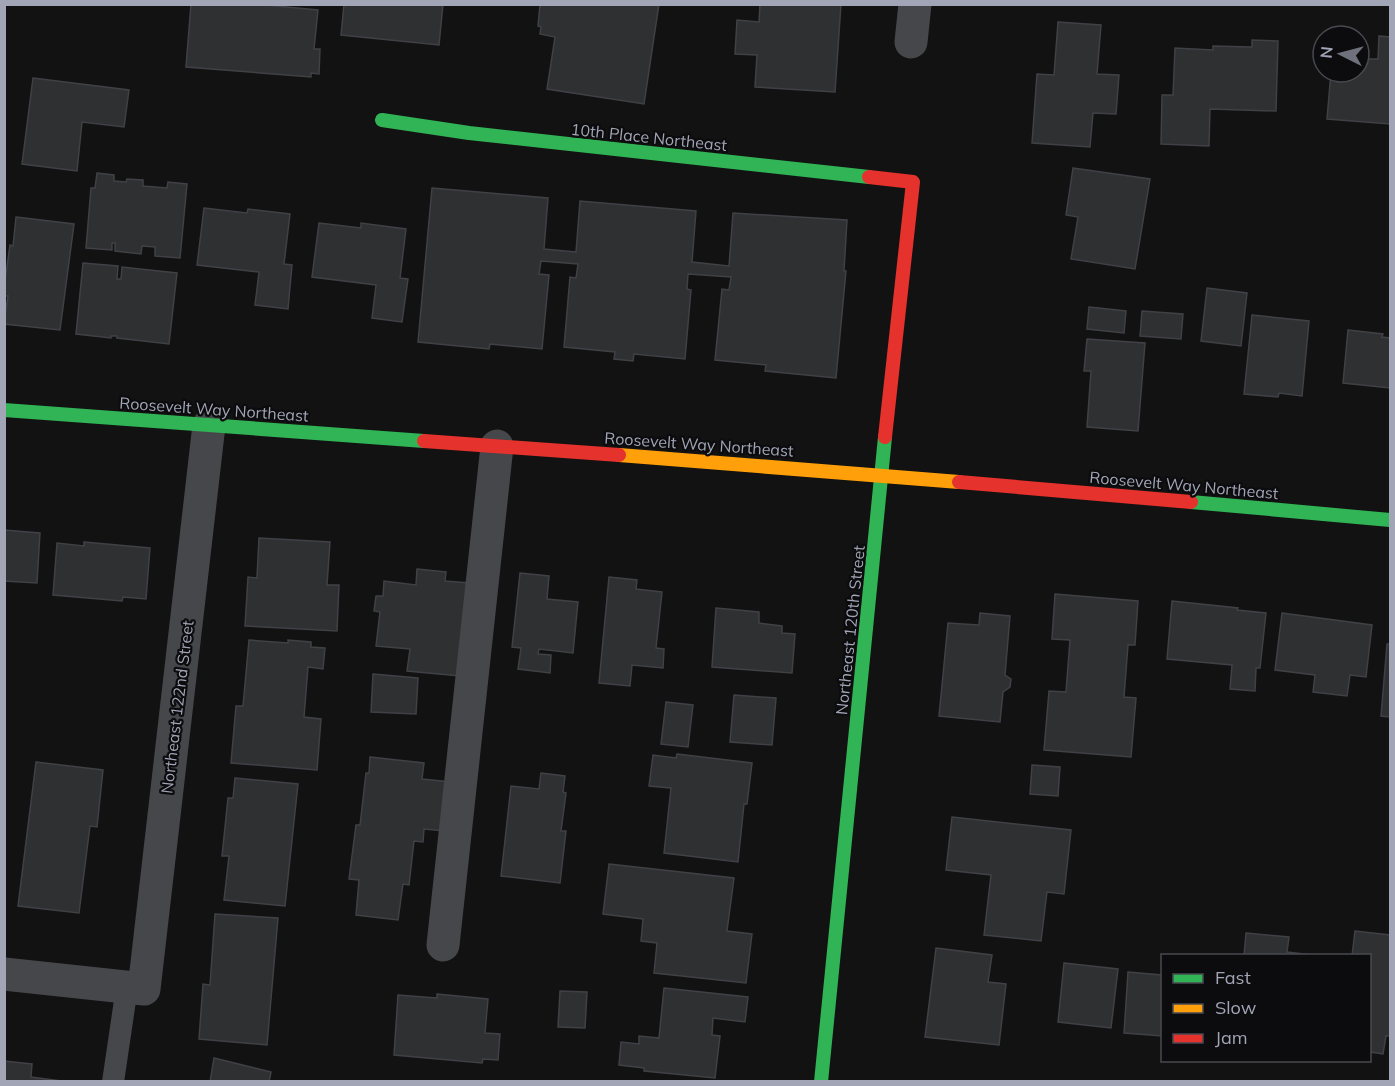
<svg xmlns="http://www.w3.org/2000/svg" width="1395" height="1086" viewBox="0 0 1395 1086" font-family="Mulish,sans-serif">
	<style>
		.building { fill: #2f3032; stroke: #404146; stroke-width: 1.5 }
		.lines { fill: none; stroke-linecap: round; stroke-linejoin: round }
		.lane { stroke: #46474b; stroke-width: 22 }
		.street { stroke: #46474b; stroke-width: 33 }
		.fast { stroke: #30b455; stroke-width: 14 }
		.slow { stroke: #ff9f0a; stroke-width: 14 }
		.jam { stroke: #e5322d; stroke-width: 14 }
		.labels { text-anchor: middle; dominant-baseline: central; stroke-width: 4.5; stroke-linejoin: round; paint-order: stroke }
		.street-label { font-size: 16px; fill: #a1a5b5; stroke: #0c0c0e }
	</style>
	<rect width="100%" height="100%" fill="#121212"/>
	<path class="building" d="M191,4H255L318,10L314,49H320L319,74L311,73V77L186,67Z
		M344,4H443L439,45L341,35Z
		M543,4H659L644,104L547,89L555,37L540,34L541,27L538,26L540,5Z
		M760,4H841L835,92L755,87L757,55L735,54L737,20L759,22Z
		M1058,22L1101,25L1097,74L1119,75L1116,114L1093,113L1090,147L1032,143L1037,74L1054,75Z
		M1379,36L1390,37V124L1327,119L1331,72H1359V59H1378Z
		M1252,40L1278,41L1276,111L1210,109L1209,146L1161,144L1162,95H1173L1175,48L1213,50V46L1252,47Z
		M33,78L129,90L124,127L82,122L77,171L22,164Z
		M1073,168L1150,179L1135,269L1071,259L1078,217L1066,215Z
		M97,173L114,175V181L126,182L127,179L143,180V186L167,188L168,182L187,184L180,258L155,256V247L142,246L141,254L115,251V243H112V250L86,248L91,188H95Z
		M432,188L548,198L544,249L576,252L580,201L696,211L692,262L729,266L733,213L847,220L844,271H846L836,378L765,371L766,365L715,360L722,289L729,290L731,277L688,274L687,289L691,290L685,359L634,354L633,361L614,359L615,352L564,347L570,277L576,278L578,264L541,261L539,274L549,275L542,349L490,344L489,349L418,342Z
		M204,208L247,213L248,209L290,214L284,264L292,265L288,309L255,305L259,272L197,265Z
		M16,217L74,224L60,330L4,324L8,296H4V288L10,245L13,246Z
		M319,223L361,228V223L406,229L400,278L408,279L402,322L372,318L376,285L312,277Z
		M83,263L118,266L117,279H121L122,267L177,273L169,344L117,338V336H111V338L76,334Z
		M1207,288L1247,293L1241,346L1201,341Z
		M1089,307L1126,311L1124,333L1087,329Z
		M1142,311L1183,314L1181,339L1140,336Z
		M1252,315L1309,321L1302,396L1279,393L1278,397L1244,394Z
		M1348,330L1383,334L1382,337L1390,338V388L1343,383Z
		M1087,339L1145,343L1138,431L1087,427L1091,371H1084Z
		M4,530L40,533L37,583L4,581Z
		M259,538L330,542L327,585H339L337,631L245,626L248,577L257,578Z
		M84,542L150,548L146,599L123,597L122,601L53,595L57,543L84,546Z
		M417,569L446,572L445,581L469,583L460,676L407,671L410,649L376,646L380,612L374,611L376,596H383L384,581L416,585Z
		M520,573L549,576L547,599L578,602L573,653L539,649L538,654L551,655L550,673L518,669L521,648L512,647Z
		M609,577L637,580L636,589L662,592L656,648L664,649L663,668L632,665L630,686L599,683Z
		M1055,594L1138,601L1135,645H1128L1124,697L1136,698L1131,757L1044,750L1049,691L1066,692L1070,640L1052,639Z
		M1172,601L1238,608L1237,610L1266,613L1260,668H1256L1255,691L1230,689L1232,665L1167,659Z
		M716,608L759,612V623L782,626V633L795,634L792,673L712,667Z
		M980,613L1010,616L1005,675L1011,679L1010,687L1003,692L1000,722L939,716L948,623L979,625Z
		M1282,613L1372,625L1366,677L1350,675L1347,696L1313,692L1315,675L1275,670Z
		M249,640L288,643V640L311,642V647L325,648L323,669L308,667L304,717L321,719L317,770L231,763L236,706H243Z
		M1387,644H1390V717L1381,716Z
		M373,674L418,678L416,714L371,712Z
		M734,695L776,698L772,745L730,742Z
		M666,702L693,705L688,747L661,744Z
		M677,754L752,763L747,804H744L738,862L664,853L671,788L649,786L653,755L676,758Z
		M370,757L424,763L422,779L451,782L445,831L424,829L423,842L414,841L409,885L403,884L398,920L356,915L359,880L349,879L356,825H360L366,773H369Z
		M36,762L103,770L97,827L90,826L79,913L18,906Z
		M1032,765L1060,767L1058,796L1030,794Z
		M541,773L565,776L563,792L566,793L561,831H566L560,883L501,876L511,786L539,789Z
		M235,778L298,784L285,906L224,900L229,856H222L228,798H233Z
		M952,817L1071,830L1064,894L1047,892L1041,941L984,935L991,875L946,870Z
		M609,864L734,878L727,931L752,934L746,983L654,973L657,943L641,941L643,919L603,914Z
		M215,914L278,918L267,1045L199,1039L203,984L210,985Z
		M1355,931L1390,935V1036H1386L1383,1054L1370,1052V956H1352Z
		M1246,933L1289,937L1287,952L1321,956H1244Z
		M936,948L992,955L988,982L1006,984L999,1045L925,1037Z
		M1064,963L1118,969L1111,1028L1058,1022Z
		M1128,972L1162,975V1036L1124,1033Z
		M664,988L748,997L745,1022L713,1018L712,1035L720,1036L715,1078L644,1071V1068L619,1065L621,1042L639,1044V1036L659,1038Z
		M560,991L587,992L585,1028L558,1027Z
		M437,994L488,999L485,1033L500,1034L498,1060L483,1059L482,1063L394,1055L398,995L437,998Z
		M214,1058L271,1072L269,1082H210Z
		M4,1061L32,1064L31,1077L69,1082H4Z"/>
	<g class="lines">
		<path class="lane" d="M113,1082L127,987"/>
		<path class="street" d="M911,42L915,4
			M443,945L497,446
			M4,974L144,989L209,425"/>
		<path class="fast" d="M382,120L469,133L869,177
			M4,410L424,441
			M1191,502L1390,520
			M821,1082L885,437"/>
		<path class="slow" d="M619,455L959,482"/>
		<path class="jam" d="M869,177L913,182L885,437
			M424,441L619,455
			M959,482L1191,502"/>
	</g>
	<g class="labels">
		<g class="street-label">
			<text transform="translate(649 137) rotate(6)">10th Place Northeast</text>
			<text transform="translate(214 409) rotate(4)">Roosevelt Way Northeast</text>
			<text transform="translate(699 444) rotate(4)">Roosevelt Way Northeast</text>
			<text transform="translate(1184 485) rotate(5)">Roosevelt Way Northeast</text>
			<text transform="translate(850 630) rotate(-84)">Northeast 120th Street</text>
			<text transform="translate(177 707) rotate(-83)">Northeast 122nd Street</text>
		</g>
	</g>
	<rect width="1395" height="1086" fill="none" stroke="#a1a5b5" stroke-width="12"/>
	<rect x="1161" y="954" width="210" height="108" fill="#0c0c0e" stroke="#484951" stroke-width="1.5"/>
	<rect x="1173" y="974" width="30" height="9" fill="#30b455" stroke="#484951" stroke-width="1.5"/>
	<text x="1215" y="984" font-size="18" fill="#a1a5b5">Fast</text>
	<rect x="1173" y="1004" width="30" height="9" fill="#ff9f0a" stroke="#484951" stroke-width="1.5"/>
	<text x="1215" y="1014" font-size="18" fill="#a1a5b5">Slow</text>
	<rect x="1173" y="1034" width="30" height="9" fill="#e5322d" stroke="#484951" stroke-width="1.5"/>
	<text x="1215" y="1044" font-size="18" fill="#a1a5b5">Jam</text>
	<g transform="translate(1341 54) rotate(276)"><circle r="28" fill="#0c0c0e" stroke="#484951" stroke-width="1.5"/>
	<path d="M0-4.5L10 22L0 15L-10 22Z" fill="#6f727c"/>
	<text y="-9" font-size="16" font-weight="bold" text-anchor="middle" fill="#a1a5b5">N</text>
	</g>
</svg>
